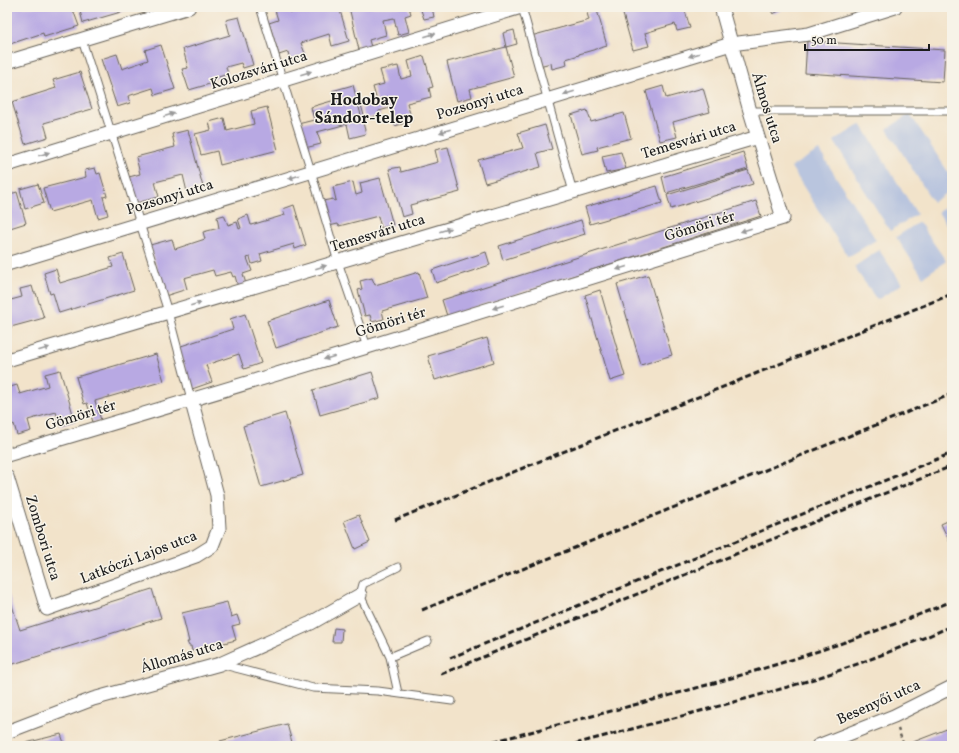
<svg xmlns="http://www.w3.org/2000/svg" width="959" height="753" viewBox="0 0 959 753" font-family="Vollkorn,serif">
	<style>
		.industrial { fill: #b9c5de }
		.building { fill: #b8a9e3 }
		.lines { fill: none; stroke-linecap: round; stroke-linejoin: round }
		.lane-casing { stroke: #676259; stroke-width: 9 }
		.street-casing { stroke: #676259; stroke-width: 15 }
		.path { stroke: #676259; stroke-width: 2.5; stroke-dasharray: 3 3; stroke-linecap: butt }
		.lane { stroke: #fff; stroke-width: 7 }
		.street { stroke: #fff; stroke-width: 13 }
		.rail { stroke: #1c1c1c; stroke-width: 3; stroke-dasharray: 6 3; stroke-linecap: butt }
		.oneway { fill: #999 }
		.labels { text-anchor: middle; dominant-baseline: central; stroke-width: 3; stroke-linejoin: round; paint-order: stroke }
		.street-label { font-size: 15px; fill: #1c1c1c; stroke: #f7f3e8 }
		.neighbourhood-label { font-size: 16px; font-weight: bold; fill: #1c1c1c; stroke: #f7f3e8 }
	</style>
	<rect width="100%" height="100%" fill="#f7f3e8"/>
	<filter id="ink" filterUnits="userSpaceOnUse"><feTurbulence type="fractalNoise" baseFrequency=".025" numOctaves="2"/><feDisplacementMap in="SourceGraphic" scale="8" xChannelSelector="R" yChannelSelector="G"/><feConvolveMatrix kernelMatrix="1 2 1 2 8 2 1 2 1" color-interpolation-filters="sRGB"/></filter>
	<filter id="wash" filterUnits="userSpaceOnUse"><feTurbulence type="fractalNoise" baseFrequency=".012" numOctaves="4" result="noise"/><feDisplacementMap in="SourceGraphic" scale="16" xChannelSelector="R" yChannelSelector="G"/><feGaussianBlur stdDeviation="0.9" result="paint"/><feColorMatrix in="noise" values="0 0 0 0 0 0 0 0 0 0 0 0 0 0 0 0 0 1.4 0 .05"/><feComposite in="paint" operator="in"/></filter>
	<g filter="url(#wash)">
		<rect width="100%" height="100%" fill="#f2e3ca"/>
		<path class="industrial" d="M910,114L952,178V189L933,202L887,129Z
			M861,124L917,214L890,231L834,141Z
			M819,150L876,240L848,257L791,167Z
			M952,202V233L938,212Z
			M919,222L946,261L923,277L896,237Z
			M879,250L902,284L877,300L854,267Z"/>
		<g id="blocks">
			<path class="building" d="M7,7H72L79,26L44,37L43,33L7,45Z
				M79,7H138L83,23Z
				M274,7H289L291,13L312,7H339L349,41L332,46L329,34L301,43L306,56L290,61L288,52L279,55L269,23L278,20Z
				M349,7H409L411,14L405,16L409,32L398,35L394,18L383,20L386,35L369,40L371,47L359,50Z
				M420,7H432L434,17L424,19Z
				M621,7H684L690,28L677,31L675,24L645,33L649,46L633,50Z
				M769,7H787L773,14Z
				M597,10L607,46L579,54V55L566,59L567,65L552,69L551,63L539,66L531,36L589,20L587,13Z
				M239,17L253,65L243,68L241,63L226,67L228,74L212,79L213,83L189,90L182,69L188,68L183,49L230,35L226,20Z
				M514,30L517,44L506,47L503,33Z
				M807,41L945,50L943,82L805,73Z
				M161,45L175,89L155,95L153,88L128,96L130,103L117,107L101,59L117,54L122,69L148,60L145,50Z
				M506,47L514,77L470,89L472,97L457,101L447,62Z
				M424,56L433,87L429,88L431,97L407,103L412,121L395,126L390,108L379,111L380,115L365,119L361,105L377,101L373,87L384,84L380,70L398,66L401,79L412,76L408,61Z
				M80,72L92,109L44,123L48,137L25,144L12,102L56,88L53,80Z
				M353,85L366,134L350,138L347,124L317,132L321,144L305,148L298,124L314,120L311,107L335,100L332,91Z
				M663,86L666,98L703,88L710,112L673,122L677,137L660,141L646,91Z
				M267,107L278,150L220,165L217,151L201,155L195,134L211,130L209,122L224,118L227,131L254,124L251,111Z
				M587,110L591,122L624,113L631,138L597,147L598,150L582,154L571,115Z
				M545,125L552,149L537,153L541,167L485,183L478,160L523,148L518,133Z
				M188,130L203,187L187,192L183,175L155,182L159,197L136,203L129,177L140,174L136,157L175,147L172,134Z
				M448,147L460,192L410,205L412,214L402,217L389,169L400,167L401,172L438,162L435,150Z
				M621,152L626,169L606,173L602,156Z
				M743,152L748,169L666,193L662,177Z
				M95,168L97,174L100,173L107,196L103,197L108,215L98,218L93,200L50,212L43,188L86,177L85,170Z
				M748,170L753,184L671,209L667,195Z
				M380,178L393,225L381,228L378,216L339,226L338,224L329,226L323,201L333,199L334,201L336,200L333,187L353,182L356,195L362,193L360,183Z
				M38,184L44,203L25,209L20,189Z
				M657,186L662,203L590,224L585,207Z
				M17,192L26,223L7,229V195Z
				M756,201L761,216L447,316L442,300Z
				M294,205L306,245L295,249L294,244L260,254L262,261L252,264L250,257L247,258L252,271L243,274L246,284L238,287L235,276L233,277L231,272L215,276L213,270L184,278L187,289L165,296L150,245L172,239L175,249L205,239L203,232L219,228L217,217L224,215L228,225L237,222L239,229L241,228L238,219L248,215L251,225L285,215L283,209Z
				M581,220L585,234L503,260L499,246Z
				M486,252L490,265L436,283L432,270Z
				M123,254L134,290L59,313L53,293L50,294L44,273L56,269L60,283L113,267L110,258Z
				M419,272L427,298L382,311L384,319L372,322L370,315L365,316L358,290L362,289L360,281L372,278L375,285Z
				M648,275L672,355L641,365L617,284Z
				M32,286L34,293H36L44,318L7,328V301L22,297L20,289Z
				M600,290L625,376L610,381L585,295Z
				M329,300L338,327L276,348L267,321Z
				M245,314L261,363L244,369L239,354L206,365L212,382L192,389L178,347L233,329L230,319Z
				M487,338L494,362L435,380L428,356Z
				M156,354L164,381L95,401L101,420L93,422L87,403L84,404L76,377Z
				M60,370L75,421L60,426L56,412L28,420L31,431L17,435L14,424L12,425L7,408V388L17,385L20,394L48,386L45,374Z
				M372,372L380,398L320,415L313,390Z
				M285,413L303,475L261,487L243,426Z
				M359,515L370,542L355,549L344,521Z
				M952,519V547L941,524Z
				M152,589L161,618L10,665L7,657V590L20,630Z
				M227,602L231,617L237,615L240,624L232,626L236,640L192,651L191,646H189L187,642H189L182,613Z
				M334,628L342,629L341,642H332Z
				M287,724L293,746H221L220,741Z
				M952,727V746H908V744Z
				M61,734L65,746H27L26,743Z"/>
		</g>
	</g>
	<g filter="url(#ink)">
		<use href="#blocks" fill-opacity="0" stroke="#676259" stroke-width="1"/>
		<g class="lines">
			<defs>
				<path id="lane" d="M260,7L311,171L338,262L367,347
					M522,7L573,192
					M82,40L168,312L191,399
					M750,111H952
					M390,657L428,641
					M220,664L313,688L378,691L452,701
					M398,693L390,657L360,595L363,584L398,567"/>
				<path id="street" d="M7,62L189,7
					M7,165L521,7
					M7,264L731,44L809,34L895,7
					M7,360L758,137
					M7,455L367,347L783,218L750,111L721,7
					M7,477L47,609L196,556L212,546L219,528L217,495L191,399
					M7,732L93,699L220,664L311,623L360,595
					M818,746L894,716L952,687"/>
			</defs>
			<use href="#lane" class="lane-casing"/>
			<use href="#street" class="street-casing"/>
			<path class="path" d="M898,729L904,746"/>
			<use href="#lane" class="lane"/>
			<use href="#street" class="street"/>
			<path class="rail" d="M395,520L952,294
				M422,610L952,394
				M450,658L952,453
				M441,674L952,466
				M476,746C637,704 799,666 952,601
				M567,746C645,725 724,706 801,683C853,667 903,647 952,626"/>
		</g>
		<defs><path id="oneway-solid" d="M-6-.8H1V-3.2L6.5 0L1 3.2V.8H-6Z"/></defs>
		<g class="oneway">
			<use href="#oneway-solid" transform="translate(430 35) rotate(-17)"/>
			<use href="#oneway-solid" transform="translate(694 55) rotate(163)"/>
			<use href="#oneway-solid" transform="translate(306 73) rotate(-17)"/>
			<use href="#oneway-solid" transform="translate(569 93) rotate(163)"/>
			<use href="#oneway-solid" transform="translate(169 115) rotate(-17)"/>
			<use href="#oneway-solid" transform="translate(445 131) rotate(163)"/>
			<use href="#oneway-solid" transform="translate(44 154) rotate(-17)"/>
			<use href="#oneway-solid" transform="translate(294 177) rotate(163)"/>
			<use href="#oneway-solid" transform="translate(445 230) rotate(-17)"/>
			<use href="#oneway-solid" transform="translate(746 230) rotate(163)"/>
			<use href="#oneway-solid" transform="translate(321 267) rotate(-16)"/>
			<use href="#oneway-solid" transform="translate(622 268) rotate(163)"/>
			<use href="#oneway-solid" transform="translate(196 304) rotate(-16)"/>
			<use href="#oneway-solid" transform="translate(498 307) rotate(163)"/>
			<use href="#oneway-solid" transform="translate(44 349) rotate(-17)"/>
			<use href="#oneway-solid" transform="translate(329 358) rotate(164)"/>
		</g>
	</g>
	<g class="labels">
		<g class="street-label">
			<text transform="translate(259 71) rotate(-17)">Kolozsvári utca</text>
			<text transform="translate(480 103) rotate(-17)">Pozsonyi utca</text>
			<text transform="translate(766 108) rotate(73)">Álmos utca</text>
			<text transform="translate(689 141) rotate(-17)">Temesvári utca</text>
			<text transform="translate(170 198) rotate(-17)">Pozsonyi utca</text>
			<text transform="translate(700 227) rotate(-17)">Gömöri tér</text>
			<text transform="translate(378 234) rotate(-17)">Temesvári utca</text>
			<text transform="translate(391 323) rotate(-17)">Gömöri tér</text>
			<text transform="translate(81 416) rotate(-17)">Gömöri tér</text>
			<text transform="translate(42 538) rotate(73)">Zombori utca</text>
			<text transform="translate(139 558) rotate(-21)">Latkóczi Lajos utca</text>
			<text transform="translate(182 657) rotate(-17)">Állomás utca</text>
			<text transform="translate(879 703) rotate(-24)">Besenyői utca</text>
		</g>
		<g class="neighbourhood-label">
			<text x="364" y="101">Hodobay<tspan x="364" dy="18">Sándor-telep</tspan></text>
		</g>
	</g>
	<rect width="959" height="753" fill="none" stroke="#f7f3e8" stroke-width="24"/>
	<path d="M805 44v6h124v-6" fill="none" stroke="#1c1c1c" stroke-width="2"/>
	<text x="811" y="44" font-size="12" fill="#1c1c1c" stroke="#f7f3e8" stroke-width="3" paint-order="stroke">50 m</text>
</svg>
